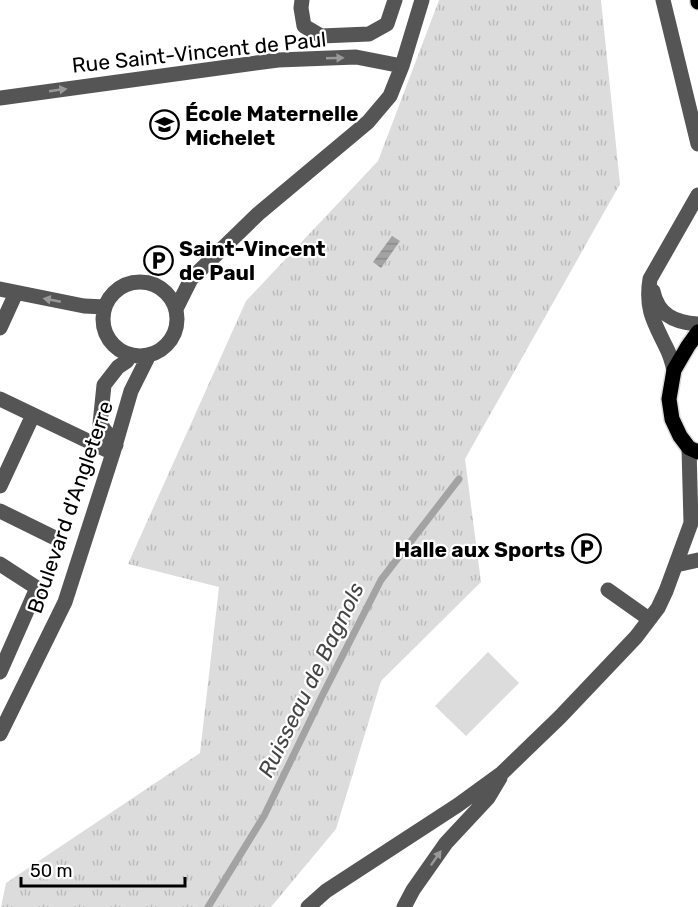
<svg xmlns="http://www.w3.org/2000/svg" width="698" height="907" viewBox="0 0 698 907" font-family="Rubik,sans-serif">
	<style>
		.grass { fill: url(#grass-tufts) }
		.pitch { fill: #dcdcdc }
		.water { fill: url(#water-rules) }
		.lines { fill: none; stroke-linecap: round; stroke-linejoin: round }
		.stream { stroke: #a3a3a3; stroke-width: 7 }
		.major-casing { stroke: #dbdbdb; stroke-width: 18 }
		.minor { stroke: #555; stroke-width: 15 }
		.major { stroke: #000; stroke-width: 15 }
		.oneway { fill: #999 }
		.labels { text-anchor: middle; dominant-baseline: central; stroke-width: 4.5; stroke-linejoin: round; paint-order: stroke }
		.street-label { font-size: 21px; fill: #000; stroke: #fff }
		.poi-label { font-size: 21px; font-weight: bold; fill: #000; stroke: #fff; text-anchor: start }
		.water-label { font-size: 22px; font-style: italic; fill: #444; stroke: #fff }
	</style>
	<defs>
		<pattern id="grass-tufts" width="24" height="20" patternUnits="userSpaceOnUse" patternTransform="scale(1.5)"><rect width="24" height="20" fill="#dcdcdc"/><path d="M3 7l-1-3M5 7V3M7 7l1-3M15 17l-1-3M17 17v-4M19 17l1-3" fill="none" stroke="#bbb"/></pattern>
		<pattern id="water-rules" width="6" height="5" patternUnits="userSpaceOnUse" patternTransform="scale(1.5)"><rect width="6" height="5" fill="#a3a3a3"/><path d="M0 2.5h6" fill="none" stroke="#8b8b8b"/></pattern>
	</defs>
	<rect width="100%" height="100%" fill="#fff"/>
	<path class="grass" d="M439,0H601L620,184L465,459L481,582L381,681L336,829L271,907H1L6,883L200,753L219,587L128,564L246,301L378,161Z"/>
	<path class="pitch" d="M488,652L519,683L466,736L435,706Z"/>
	<path class="water" d="M392,236L400,241L381,268L373,262Z"/>
	<g class="lines">
		<path class="stream" d="M208,907L264,816L323,694L381,580L459,479"/>
		<defs>
			<path id="major" d="M698,0V2
				M698,332L688,346L674,370L669,399L672,419L680,436L689,448L698,452"/>
		</defs>
		<use href="#major" class="major-casing"/>
		<path class="minor" d="M302,0L301,8L304,26L321,36L369,34L387,24L395,0
			M663,0L698,144
			M0,98L278,60L356,57L402,66
			M103 319a37 37 0 1 1 74 0a37 37 0 1 1-74 0Z
			M0,289L84,306L105,307
			M653,291C658,315 675,323 698,324
			M176,309L191,279L258,214L368,122L390,96L402,66L422,0
			M0,328L16,293
			M674,370C672,362 670,354 666,347C654,322 645,309 650,279L698,195
			M0,399L113,453
			M116,445L100,424L104,385L118,367L127,361
			M689,448L691,523
			M0,486L33,415
			M0,511L53,537
			M0,564L37,588L0,672
			M676,565L698,560
			M608,590L649,619
			M0,734L65,602L113,453L131,391L149,355
			M308,907L326,891L458,805L502,773L560,717L636,637L658,608L666,591L691,523L698,512
			M404,907L413,890L446,843L488,798L500,778"/>
		<use href="#major" class="major"/>
	</g>
	<defs><path id="oneway-solid" d="M-6-.8H1V-3.2L6.5 0L1 3.2V.8H-6Z" transform="scale(1.5)"/></defs>
	<g class="oneway">
		<use href="#oneway-solid" transform="translate(335 58) rotate(-2)"/>
		<use href="#oneway-solid" transform="translate(58 90) rotate(-8)"/>
		<use href="#oneway-solid" transform="translate(52 300) rotate(-169)"/>
		<use href="#oneway-solid" transform="translate(436 858) rotate(-55)"/>
	</g>
	<defs>
		<symbol id="school-ring" viewBox="-11 -11 22 22"><circle r="9.5" fill="#fff" stroke="#000" stroke-width="1.5"/><path d="M0-5L7-2L0 1L-7-2ZM-4 1L0 2.5L4 1V4Q0 6-4 4Z" fill="#000"/></symbol>
		<symbol id="parking-ring" viewBox="-11 -11 22 22"><circle r="9.5" fill="#fff" stroke="#000" stroke-width="1.5"/><path d="M-3.5-5.5H1a3.5 3.5 0 0 1 0 7H-1V5.5H-3.5ZM-1-3.4V-.6H.8a1.4 1.4 0 0 0 0-2.8Z" fill="#000"/></symbol>
	</defs>
	<g fill-rule="evenodd">
		<use href="#school-ring" x="148" y="108" width="33" height="33"/>
		<use href="#parking-ring" x="142" y="244" width="33" height="33"/>
		<use href="#parking-ring" x="570" y="532" width="33" height="33"/>
	</g>
	<g class="labels">
		<g class="street-label">
			<text transform="translate(199 52) rotate(-6)">Rue Saint-Vincent de Paul</text>
			<text transform="translate(70 507) rotate(-71)">Boulevard d'Angleterre</text>
		</g>
		<g class="poi-label">
			<text x="185" y="113">École Maternelle<tspan x="185" dy="24">Michelet</tspan></text>
			<text x="179" y="248">Saint-Vincent<tspan x="179" dy="24">de Paul</tspan></text>
			<text x="565" y="549" text-anchor="end">Halle aux Sports</text>
		</g>
		<g class="water-label">
			<text transform="translate(311 680) rotate(-64)">Ruisseau de Bagnols</text>
		</g>
	</g>
	<path d="M21 877v9h164v-9" fill="none" stroke="#000000" stroke-width="3"/>
	<text x="30" y="877" font-size="18" fill="#000000" stroke="#ffffff" stroke-width="4.5" paint-order="stroke">50 m</text>
</svg>
